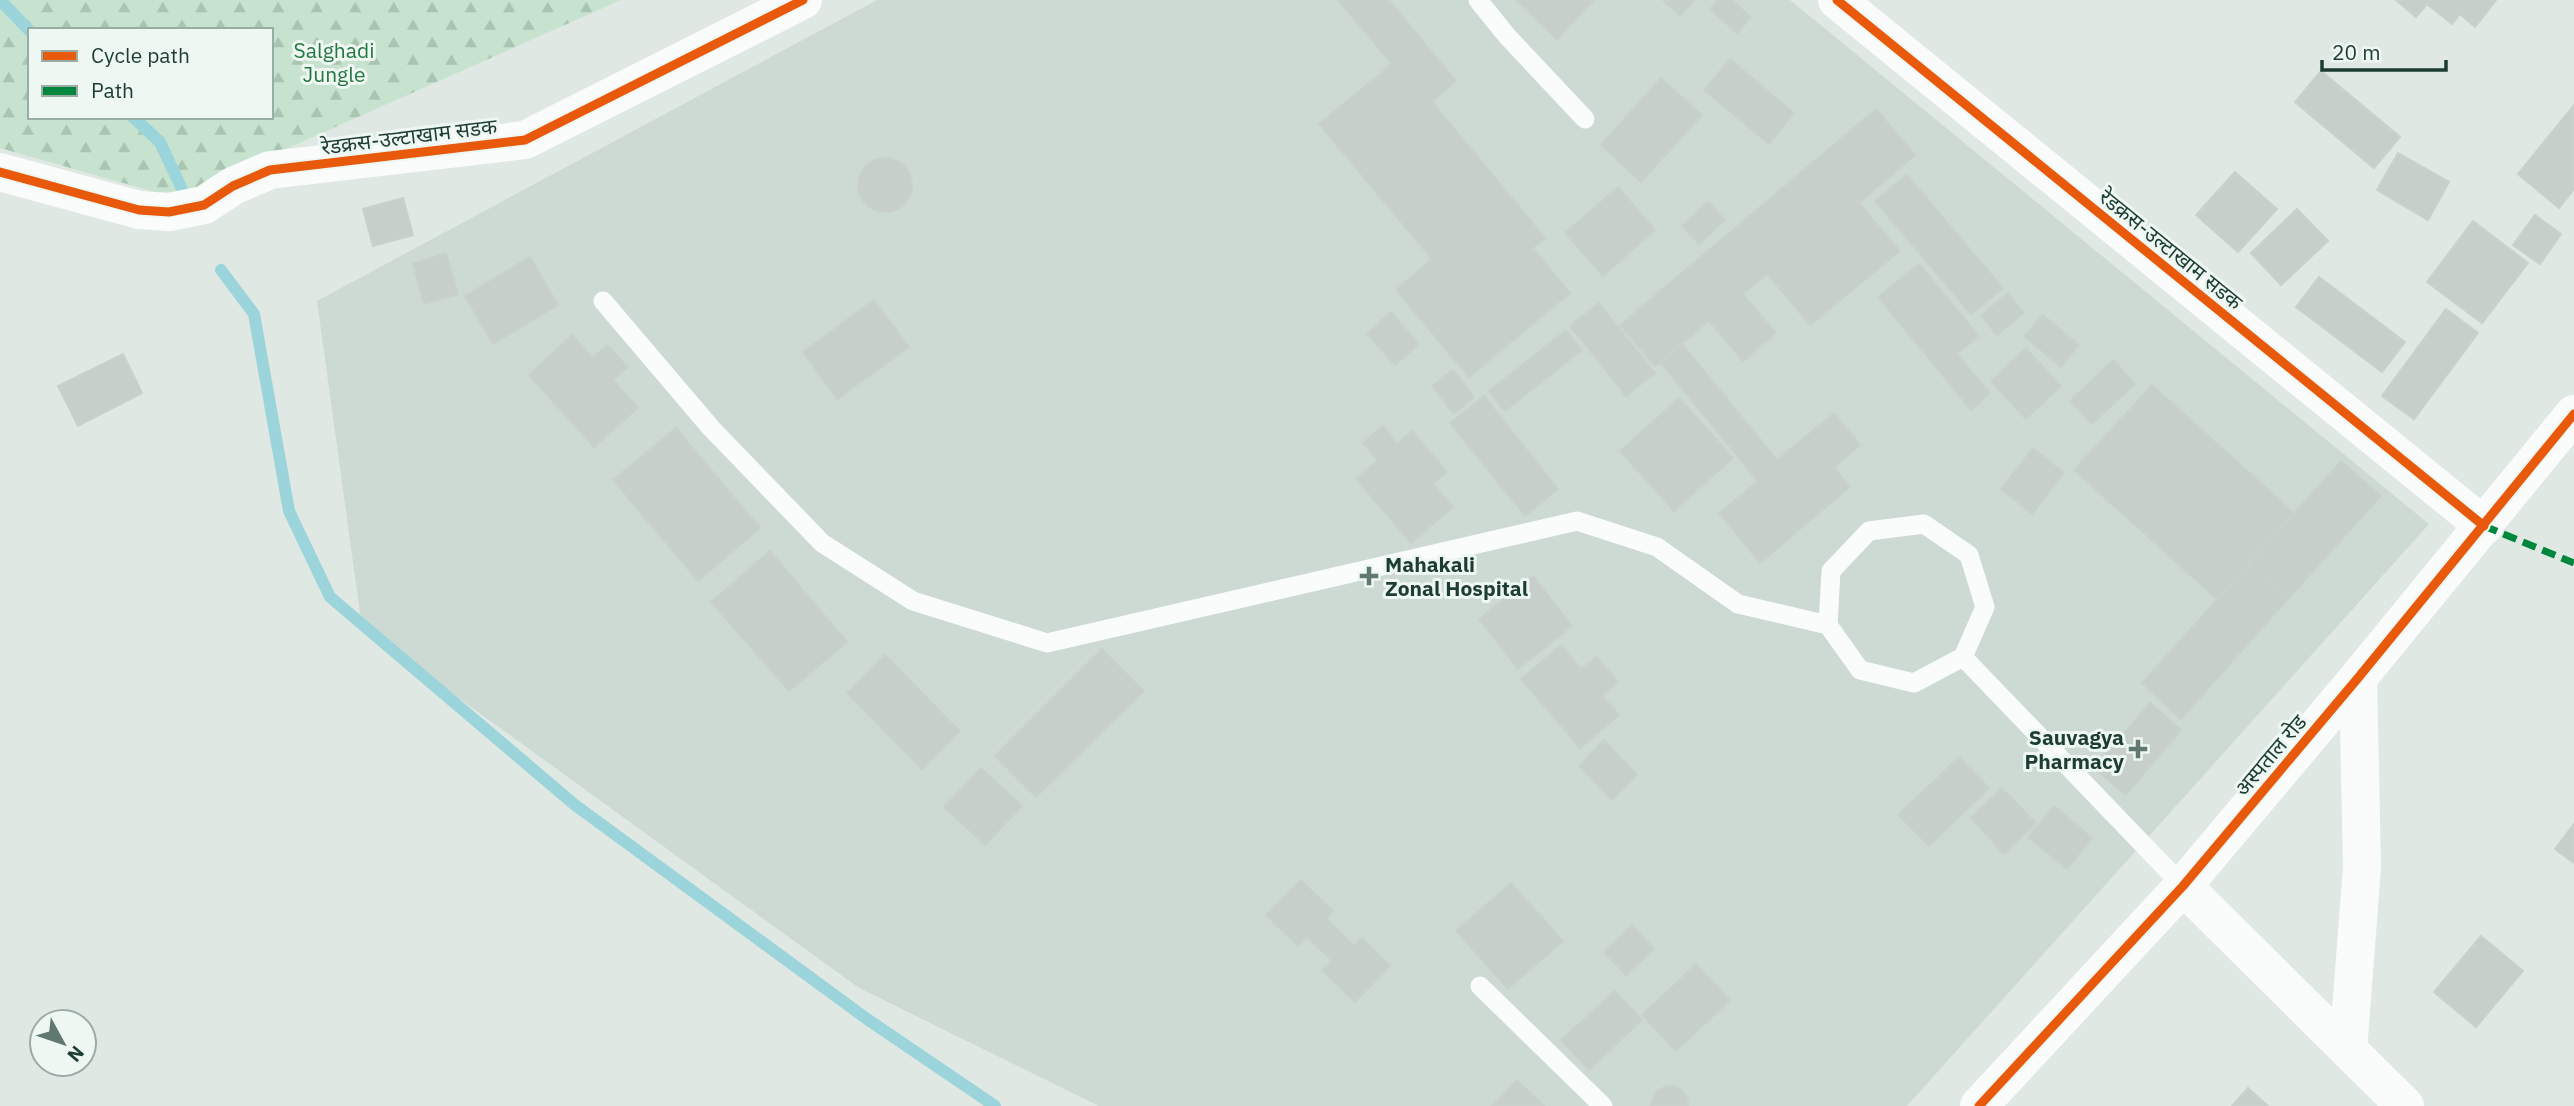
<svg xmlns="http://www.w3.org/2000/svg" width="2574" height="1106" viewBox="0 0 2574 1106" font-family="'IBM Plex Sans','Noto Sans Devanagari',sans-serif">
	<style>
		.built { fill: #cddad4 }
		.forest { fill: url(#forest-firs); fill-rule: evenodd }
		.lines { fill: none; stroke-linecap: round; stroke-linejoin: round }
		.stream { stroke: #9cd4db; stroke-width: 12 }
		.building { fill: #c7cfcb; stroke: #c9d1cd; stroke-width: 2 }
		.service { stroke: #fafcfb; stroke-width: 19 }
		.minor { stroke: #fafcfb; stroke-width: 38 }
		.quiet { stroke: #00873e; stroke-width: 7; stroke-dasharray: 14 7; stroke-linecap: butt }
		.cycleway-casing { stroke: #eef7f2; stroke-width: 13 }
		.cycleway { stroke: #e8590c; stroke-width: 9 }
		.poi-dot { fill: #617871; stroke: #eef7f2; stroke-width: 2.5 }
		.labels { text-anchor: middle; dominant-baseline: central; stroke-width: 6; stroke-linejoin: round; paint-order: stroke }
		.park-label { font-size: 21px; fill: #247741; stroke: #eef7f2 }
		.street-label { font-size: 21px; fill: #1d3c33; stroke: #eef7f2 }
		.poi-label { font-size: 21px; font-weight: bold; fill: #1d3c33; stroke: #eef7f2; text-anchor: start }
	</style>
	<defs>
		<pattern id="forest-firs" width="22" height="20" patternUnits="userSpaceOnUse" patternTransform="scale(1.75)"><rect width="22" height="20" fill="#c7e3cf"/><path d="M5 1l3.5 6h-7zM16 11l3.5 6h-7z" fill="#aac4b2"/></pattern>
	</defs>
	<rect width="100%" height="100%" fill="#e0e8e4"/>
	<path class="built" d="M877,0H1790L2429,524L1907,1106H1099L859,988L362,628L317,301Z"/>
	<path class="forest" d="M0,0H621L176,198L0,148ZM30,30H271V117H30Z"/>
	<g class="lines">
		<path class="stream" d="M0,0L30,31
			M133,117L160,142L185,196
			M221,270L254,314L289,511L330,597L575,805L867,1019L995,1106"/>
	</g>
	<path class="building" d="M1338,0H1389L1456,81L1432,102L1545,238L1533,248L1570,293L1469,377L1396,290L1432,259L1319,124L1392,64Z
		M1516,0H1594L1557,39Z
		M1663,0H1694L1680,16Z
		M1718,0H1732L1751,17L1737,33L1710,9Z
		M2396,0H2496L2475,27L2460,14L2452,24L2427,4L2416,17Z
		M1730,59L1794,113L1769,144L1704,90Z
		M2321,71L2400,137L2374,168L2295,102Z
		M1661,78L1702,115L1641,182L1601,145Z
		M2574,105V189L2559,208L2518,174Z
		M1876,109L1915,155L1859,203L1900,251L1810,325L1767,274L1743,294L1776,333L1743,361L1709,321L1655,366L1620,325Z
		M2398,153L2449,182L2428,220L2377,190Z
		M858 185a27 27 0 1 1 54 0a27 27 0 1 1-54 0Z
		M2235,172L2277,209L2238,252L2196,215Z
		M1907,175L2003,288L1971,314L1875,201Z
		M1618,187L1655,230L1603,276L1565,233Z
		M403,198L413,235L373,246L363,209Z
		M1708,202L1725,220L1699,244L1682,226Z
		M2297,209L2328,241L2281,285L2251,253Z
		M2535,215L2561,234L2540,264L2513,245Z
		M2473,221L2528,263L2482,323L2427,282Z
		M446,253L458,294L424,304L413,264Z
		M530,257L558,305L493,344L465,296Z
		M1919,264L1979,336L1957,354L1990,393L1971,410L1878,297Z
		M2319,277L2405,342L2382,372L2296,307Z
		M2008,293L2024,313L1997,335L1981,316Z
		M874,300L909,347L837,399L803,352Z
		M1599,303L1655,373L1626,396L1570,326Z
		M2446,309L2478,333L2414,419L2382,396Z
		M1391,312L1419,344L1395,365L1367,334Z
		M2043,315L2079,345L2061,367L2024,336Z
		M1566,330L1582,350L1505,411L1489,391Z
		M572,335L593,358L607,345L628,367L613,380L638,408L594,447L529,375Z
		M1682,344L1777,460L1834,413L1860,445L1834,467L1850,487L1760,563L1719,513L1758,481L1660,362Z
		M2026,348L2061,386L2026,419L1991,381Z
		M123,354L142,393L78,426L58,386Z
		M2113,360L2135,384L2092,424L2070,401Z
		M1453,370L1474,397L1454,414L1432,386Z
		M2152,385L2294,513L2217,599L2074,470Z
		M1484,396L1558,489L1525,516L1450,423Z
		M1679,398L1733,458L1674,511L1620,451Z
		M1383,426L1397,444L1412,431L1447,472L1433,484L1453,507L1411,543L1356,479L1378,460L1363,443Z
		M676,428L760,528L698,581L613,480Z
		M2033,448L2064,473L2032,514L2001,489Z
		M2341,461L2381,496L2287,600L2248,565Z
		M770,551L847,642L789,691L711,602Z
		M2248,565L2287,600L2181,719L2142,683Z
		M1533,576L1572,626L1518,669L1479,619Z
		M1561,645L1581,669L1597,657L1618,682L1602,696L1619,715L1580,748L1521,679Z
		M1102,649L1144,691L1036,797L995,756Z
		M885,655L960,731L922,769L847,693Z
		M2150,703L2181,730L2126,795L2094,768Z
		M1604,740L1637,775L1612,800L1579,766Z
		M1959,757L1989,788L1929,846L1898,815Z
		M981,768L1022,806L985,845L944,807Z
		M2002,788L2036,823L2004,854L1971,818Z
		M2054,806L2092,838L2067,869L2028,837Z
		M2574,824V863L2555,849Z
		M1301,880L1333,911L1326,918L1354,946L1362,938L1390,966L1355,1002L1322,970L1332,961L1307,937L1298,946L1266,915Z
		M1511,883L1563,941L1508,989L1456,931Z
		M1632,925L1654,949L1626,975L1604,952Z
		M2481,936L2523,971L2476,1027L2434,992Z
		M1696,964L1730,1000L1676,1051L1642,1015Z
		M1615,991L1642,1020L1589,1070L1561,1040Z
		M1517,1080L1544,1106H1492Z
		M1675,1086L1683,1091L1688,1100V1106H1651L1656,1091L1665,1087Z
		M2248,1088L2268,1106H2232Z"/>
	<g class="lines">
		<path class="service" d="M1478,0L1507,36L1585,119
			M603,301L711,428L822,543L913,601L1047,643L1577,521L1657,547L1738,604L1828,625
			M1924,524L1969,555L1985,607L1963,657L1914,683L1860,670L1828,625L1831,571L1869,531Z
			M1963,657L2183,886
			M1480,986L1603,1106"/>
		<path class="minor" d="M1837,0L2484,526
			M0,172L139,210L169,212L204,205L233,186L270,170L525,140L803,0
			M2183,886L2405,1106
			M2348,1050L2362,867L2358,678
			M1979,1106L2183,886L2358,678L2574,414"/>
		<path class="quiet" d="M2484,526L2574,563"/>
		<defs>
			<path id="cycleway" d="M1837,0L2484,526
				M0,172L139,210L169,212L204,205L233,186L270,170L525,140L803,0
				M1979,1106L2183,886L2358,678L2574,414"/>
		</defs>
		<use href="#cycleway" class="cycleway-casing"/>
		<use href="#cycleway" class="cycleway"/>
	</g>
	<g class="poi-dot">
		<path d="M1365.5 565.5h7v7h7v7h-7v7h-7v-7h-7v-7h7z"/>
		<path d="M2134.5 738.5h7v7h7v7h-7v7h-7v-7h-7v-7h7z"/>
	</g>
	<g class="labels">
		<g class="park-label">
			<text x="334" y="50">Salghadi<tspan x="334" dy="24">Jungle</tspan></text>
		</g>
		<g class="street-label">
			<text transform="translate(409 136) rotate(-7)">रेडक्रस-उल्टाखाम सडक</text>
			<text transform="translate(2171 249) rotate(39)">रेडक्रस-उल्टाखाम सडक</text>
			<text transform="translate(2270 755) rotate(-50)">अस्पताल रोड</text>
		</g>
		<g class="poi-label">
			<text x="1385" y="564">Mahakali<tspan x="1385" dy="24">Zonal Hospital</tspan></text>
			<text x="2124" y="737" text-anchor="end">Sauvagya<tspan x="2124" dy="24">Pharmacy</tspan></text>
		</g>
	</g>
	<rect x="28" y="28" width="245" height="91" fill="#eef7f2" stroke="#9aaca6" stroke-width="2"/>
	<rect x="42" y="51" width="35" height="10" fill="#e8590c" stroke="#9aaca6" stroke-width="2"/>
	<text x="91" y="63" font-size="21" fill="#1d3c33">Cycle path</text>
	<rect x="42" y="86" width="35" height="10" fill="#00873e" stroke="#9aaca6" stroke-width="2"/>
	<text x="91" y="98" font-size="21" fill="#1d3c33">Path</text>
	<g transform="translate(63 1043) rotate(130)"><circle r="33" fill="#eef7f2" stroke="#9aaca6" stroke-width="2"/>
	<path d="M0-5L12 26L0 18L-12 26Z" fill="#617871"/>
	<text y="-10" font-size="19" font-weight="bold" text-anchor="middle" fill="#1d3c33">N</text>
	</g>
	<path d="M2322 60v10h124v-10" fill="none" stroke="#1d3c33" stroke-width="3.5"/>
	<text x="2332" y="60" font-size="21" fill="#1d3c33" stroke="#eef7f2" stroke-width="5" paint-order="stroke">20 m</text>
</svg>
